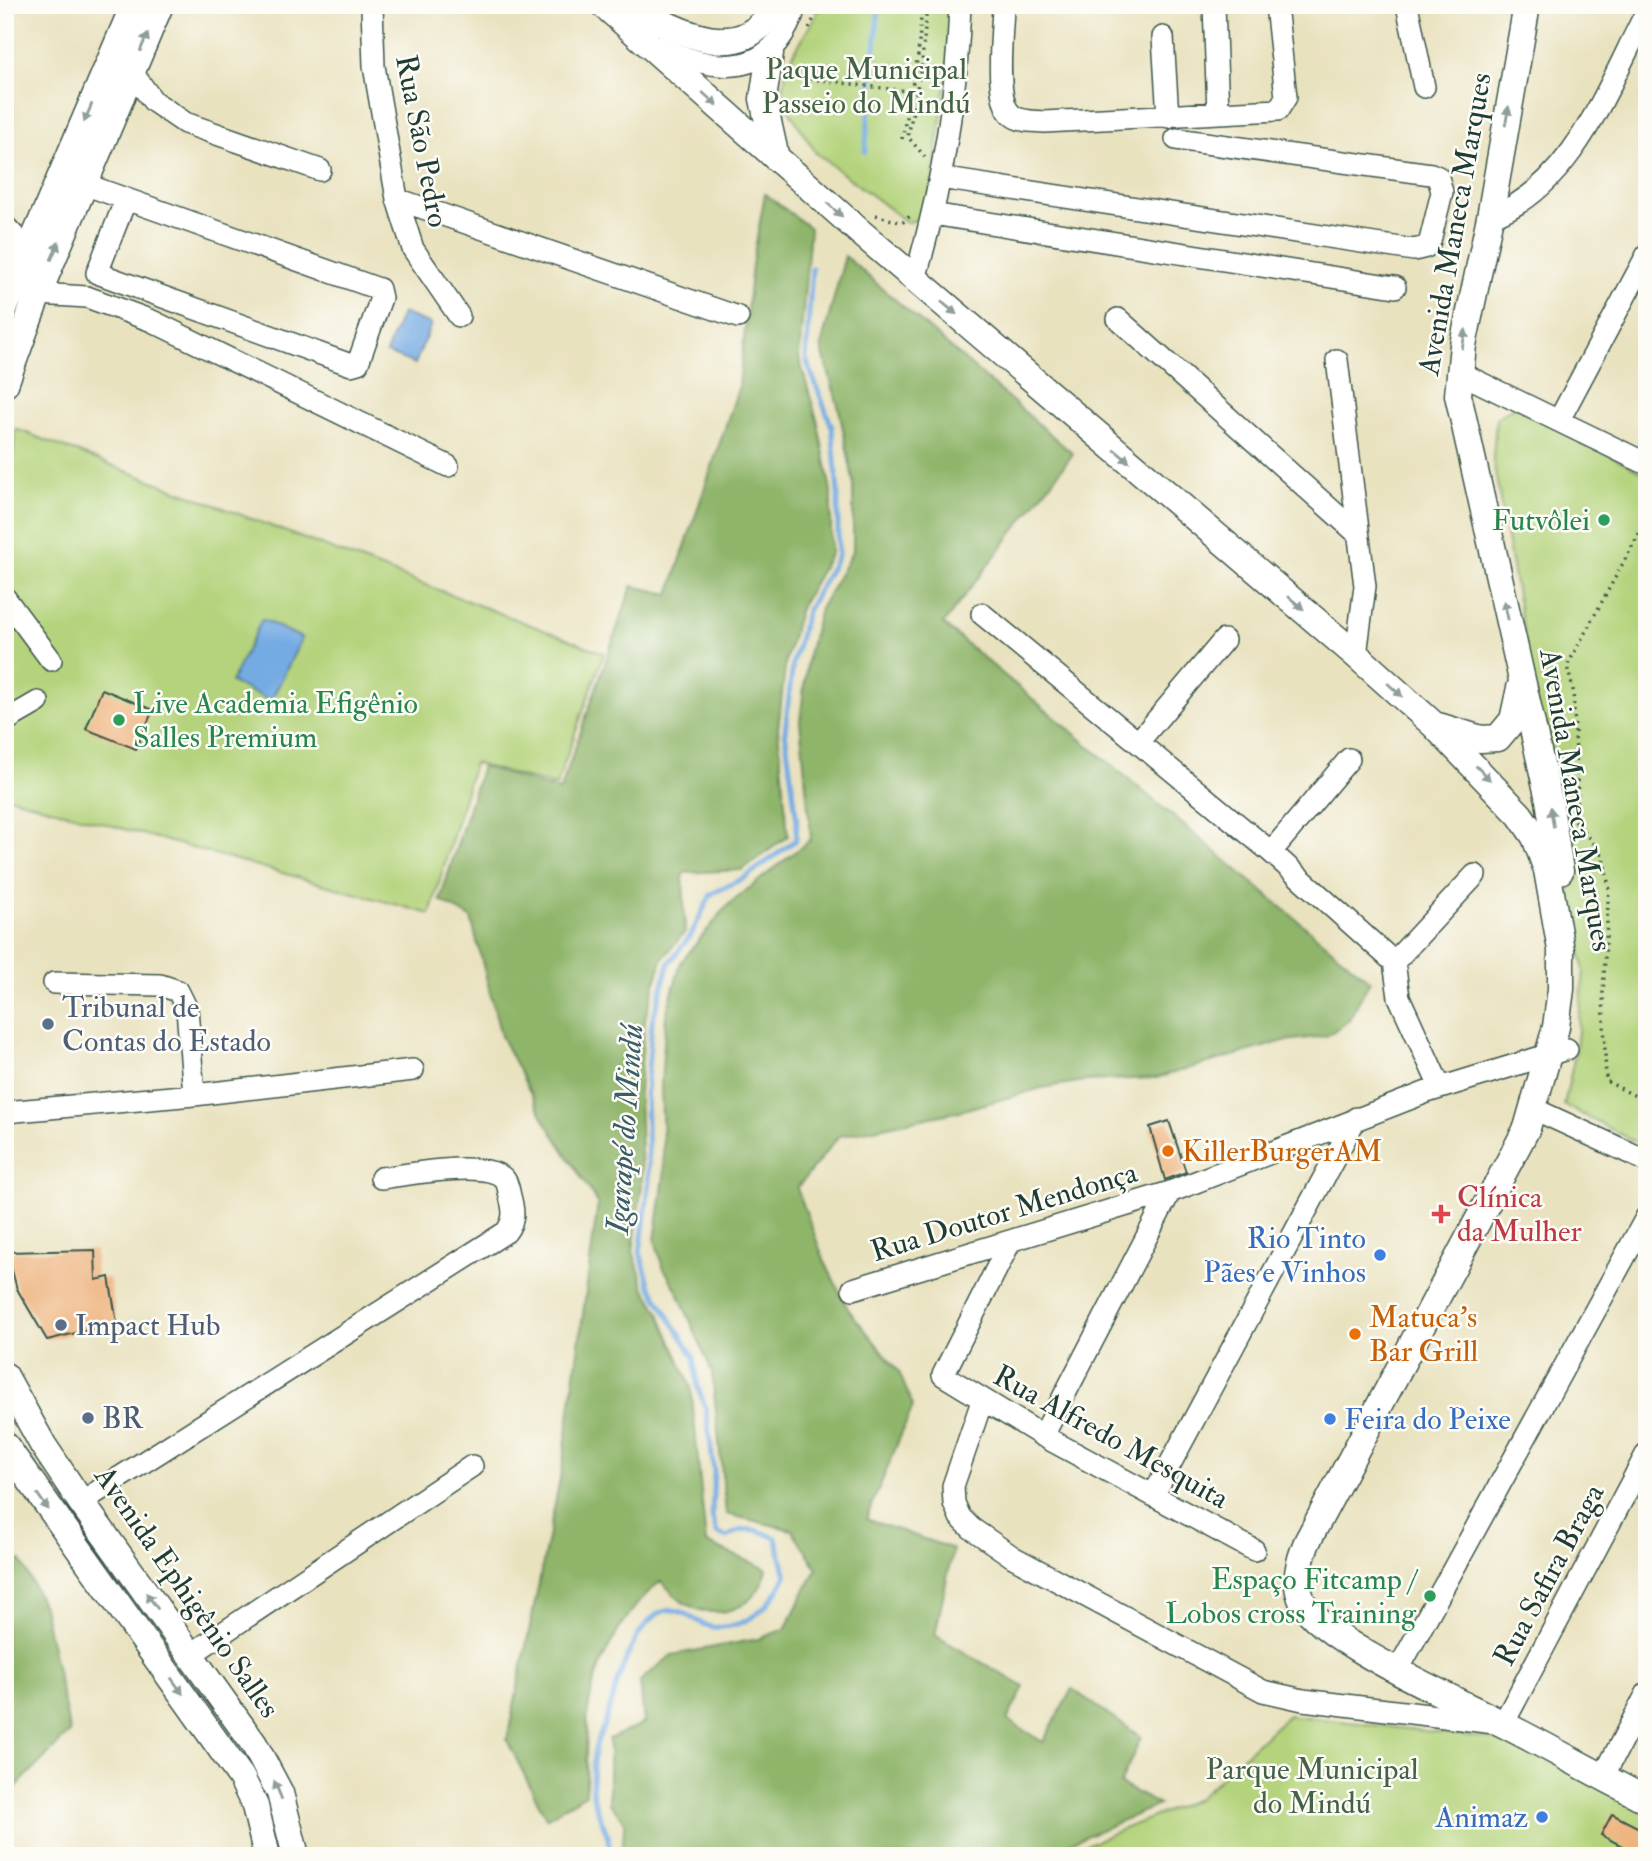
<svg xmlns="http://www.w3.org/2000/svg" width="1652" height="1861" viewBox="0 0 1652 1861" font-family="'IM FELL Double Pica',serif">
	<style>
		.green { fill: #b4d37b; stroke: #6a8858; stroke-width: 2 }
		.forest { fill: #8fb56b; stroke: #577950; stroke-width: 2 }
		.water { fill: #75abe3; stroke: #4a748c; stroke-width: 2 }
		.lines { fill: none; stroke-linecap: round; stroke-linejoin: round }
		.stream { stroke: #75abe3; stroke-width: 5 }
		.building { fill: #eeb37e }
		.minor-casing { stroke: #3d5649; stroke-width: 24 }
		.major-casing { stroke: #3d5649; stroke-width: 29 }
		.path { stroke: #3d5649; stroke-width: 3.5; stroke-dasharray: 2 5; stroke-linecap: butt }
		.minor { stroke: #fff; stroke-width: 21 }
		.major { stroke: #fff; stroke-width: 26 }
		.path-bridge { stroke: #3d5649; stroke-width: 3.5; stroke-dasharray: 2 5; stroke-linecap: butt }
		.oneway { fill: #8f9e9a }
		.leisure-dot { fill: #2e9e5b; stroke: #fdfcf7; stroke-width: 2.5 }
		.service-dot { fill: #5c6f8a; stroke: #fdfcf7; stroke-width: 2.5 }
		.food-dot { fill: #e8710a; stroke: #fdfcf7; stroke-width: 2.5 }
		.health-dot { fill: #e0444e; stroke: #fdfcf7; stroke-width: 2.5 }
		.shop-dot { fill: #3f7fe0; stroke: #fdfcf7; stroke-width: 2.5 }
		.labels { text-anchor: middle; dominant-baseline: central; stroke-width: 5; stroke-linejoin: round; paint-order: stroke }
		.park-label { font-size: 30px; fill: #446246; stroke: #fdfcf7 }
		.street-label { font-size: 30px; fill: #1f3d34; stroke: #fdfcf7 }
		.leisure-label { font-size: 30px; fill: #27864d; stroke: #fdfcf7; text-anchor: end }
		.service-label { font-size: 30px; fill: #4e5e75; stroke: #fdfcf7; text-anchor: start }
		.food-label { font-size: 30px; fill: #c56008; stroke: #fdfcf7; text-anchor: start }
		.health-label { font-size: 30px; fill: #be3a42; stroke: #fdfcf7; text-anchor: start }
		.shop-label { font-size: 30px; fill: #366cbe; stroke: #fdfcf7; text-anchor: end }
		.water-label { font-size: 32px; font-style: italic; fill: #395e69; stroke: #fdfcf7 }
	</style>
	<rect width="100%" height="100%" fill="#fdfcf7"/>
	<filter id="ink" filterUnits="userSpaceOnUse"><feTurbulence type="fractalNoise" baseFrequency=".0143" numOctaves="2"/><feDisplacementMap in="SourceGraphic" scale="14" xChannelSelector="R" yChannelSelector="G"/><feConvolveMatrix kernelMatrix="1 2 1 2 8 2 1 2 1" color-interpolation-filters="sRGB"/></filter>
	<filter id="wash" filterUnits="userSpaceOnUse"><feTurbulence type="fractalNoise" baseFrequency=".00686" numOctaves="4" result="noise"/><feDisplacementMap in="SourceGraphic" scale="28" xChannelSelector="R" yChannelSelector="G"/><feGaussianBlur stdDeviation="1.57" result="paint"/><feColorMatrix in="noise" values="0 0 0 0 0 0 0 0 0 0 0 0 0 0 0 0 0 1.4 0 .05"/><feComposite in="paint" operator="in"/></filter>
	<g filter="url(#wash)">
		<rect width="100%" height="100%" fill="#e9e2bf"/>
		<path class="green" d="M822,5H951L949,61L929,205L923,216L908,223L816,153L782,99L787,65Z
			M1517,405L1647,475V1148L1564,1105L1576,1050L1584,971L1493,460L1496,418Z
			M16,429L604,653L556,786L474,763L430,914L5,796V518Z
			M1288,1715L1493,1739L1547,1759L1647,1807V1856H1058L1197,1799Z"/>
		<path class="forest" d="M765,194L810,228L799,358L818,423L831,491V553L800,608L786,659L778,729L788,836L742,870L683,873L685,932L662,959L645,1019L639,1092L642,1184L633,1251L644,1287L659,1312L691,1387L706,1543L767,1569C758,1607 721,1623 686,1604C677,1599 669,1589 661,1581C625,1610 593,1665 588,1712C585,1739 587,1767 586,1794L546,1818L507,1740L562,1469L598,1203L545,1121L501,1036L471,918L440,900L482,766L560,791L632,586L669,594L739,386L752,265Z
			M845,256L1073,454L943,624L1370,981L1348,1021L1326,1036L1284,1041L1156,1078L1084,1081L1042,1088L956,1112L839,1136L797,1188L824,1260L848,1309L899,1372L913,1406L866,1519L953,1549L935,1635L1024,1687L1007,1720L1043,1742L1072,1689L1141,1737L1120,1784L1159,1805L1039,1856H625L622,1848L625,1822L609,1803V1739L644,1723L640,1681L672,1655L758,1639L785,1629L817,1568L792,1530L726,1514L712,1372L678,1292L663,1267L655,1240L664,1177L661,1084L666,1015L681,962L728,905L811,839L800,721L808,655L820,609L853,551V480L839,409L821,346Z
			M21,1560L43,1606L70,1732L5,1798V1566Z"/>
		<path class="water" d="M402,313L431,324L415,364L386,353Z
			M262,619L302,638L271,701L231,682Z"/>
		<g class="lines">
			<path class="stream" d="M865,152L879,5
				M610,1856C610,1828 597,1818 593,1795C591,1782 593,1765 594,1752C596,1740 604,1729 607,1717C615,1689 636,1608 673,1610C687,1611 699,1625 712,1627C748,1630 772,1605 786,1576L776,1538C757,1529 745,1525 727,1537L717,1533L712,1517L714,1471L706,1409L698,1388L694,1357L650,1286L640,1252L649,1186L646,1093L652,1022L669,963L691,935L711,894L746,877L796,840L797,821L785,731L793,662L807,611L838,556V493L832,427L806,359L812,268"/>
		</g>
		<g id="blocks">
			<path class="building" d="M102,689L153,710L136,749L86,729Z
				M1169,1121L1186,1172L1165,1180L1150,1127Z
				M95,1250L96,1280L109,1277L117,1323L47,1340L17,1289L7,1252Z
				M1612,1814L1647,1832V1856H1641L1601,1835Z"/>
		</g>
	</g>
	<g filter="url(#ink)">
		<use href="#blocks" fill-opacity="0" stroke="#3d5649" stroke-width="2"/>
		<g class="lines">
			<defs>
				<path id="minor" d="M372,5L374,66L397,199L413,249L459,316
					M1003,5C1003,29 993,100 1012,115C1020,122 1033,121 1044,122L1278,110L1286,97L1276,5
					M1214,5L1218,113
					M1407,5L1424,87
					M1163,37L1168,117
					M658,46C718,75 773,79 796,5
					M131,71L153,101L185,123L320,170
					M940,178L1414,250L1426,247L1430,241L1442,192L1438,177L1431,174L1176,139
					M84,184L126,199L376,288L379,289L381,298L358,363L351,365L97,273L126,199
					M397,199L738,317
					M932,214L1395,287
					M1490,217C1573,188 1608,85 1647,11
					M5,226L29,252
					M915,279C941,190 957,98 960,5
					M38,294L87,297L152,321L448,466
					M1118,319L1358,534
					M1337,360L1365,586L1356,655
					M1458,372L1647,464
					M1559,420L1647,255
					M5,598L51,660
					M982,614L1271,852L1394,962
					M5,721L38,702
					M1139,741L1224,640
					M1271,852L1349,759
					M54,983L160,985L178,991L187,1009L194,1095
					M1440,1087L1399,997L1394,962L1475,875
					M1534,1109L1647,1161
					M5,1112L194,1095L413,1070
					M1010,1242L943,1375L1043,1436L1254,1550
					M853,1289L1170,1192L1427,1092L1567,1049
					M982,1401L953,1486L954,1503L960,1517L971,1528L1013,1557L1263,1691L1303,1700L1503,1724L1647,1453
					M1043,1436L1170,1192
					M1154,1494L1356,1118
					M81,1502L506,1232C515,1220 514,1211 510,1196C509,1192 508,1184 505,1180C489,1158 406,1175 381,1178
					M190,1655L472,1466
					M1398,1670L1647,1216
					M1603,1777L1647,1693"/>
				<path id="major" d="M604,5L860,232L1356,655L1434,725L1520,815L1535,837L1547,870L1561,950V989L1556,1027L1527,1128L1307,1542C1299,1561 1293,1583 1303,1603C1322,1641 1459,1701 1501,1723C1550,1748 1598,1775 1647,1800
					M629,5C675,30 742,70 775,5
					M1527,5L1490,217L1463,345L1458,395L1549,800L1560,871
					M770,53L763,99L776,158
					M5,307L134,5
					M5,384L38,294L160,5
					M1438,726L1481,739L1498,738L1513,720L1520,688
					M5,1376L43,1445L81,1502L254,1744L280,1793L296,1856
					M5,1445L241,1777L255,1806L267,1856"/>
			</defs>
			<use href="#minor" class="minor-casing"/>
			<use href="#major" class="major-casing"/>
			<path class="path" d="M809,28L821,5
				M788,74L803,78
				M902,139L918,55L922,5
				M925,157L908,137L922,62L927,5
				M876,215L902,223L910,216
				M1573,809L1578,798L1573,689L1567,666L1647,519
				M1575,820L1603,856L1609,887L1603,993L1606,1081L1647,1102"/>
			<use href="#minor" class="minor"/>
			<use href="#major" class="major"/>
			<path class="path-bridge" d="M803,78L914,92"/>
		</g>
		<defs><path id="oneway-solid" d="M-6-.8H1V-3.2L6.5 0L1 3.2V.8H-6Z" transform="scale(1.75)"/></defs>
		<g class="oneway">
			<use href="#oneway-solid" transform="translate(144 42) rotate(-67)"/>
			<use href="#oneway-solid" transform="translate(710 99) rotate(42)"/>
			<use href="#oneway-solid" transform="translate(88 113) rotate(113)"/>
			<use href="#oneway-solid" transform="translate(1507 116) rotate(-80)"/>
			<use href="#oneway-solid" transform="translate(835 210) rotate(42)"/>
			<use href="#oneway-solid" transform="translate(55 251) rotate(-67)"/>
			<use href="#oneway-solid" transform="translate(949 308) rotate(40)"/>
			<use href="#oneway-solid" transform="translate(1464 339) rotate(-79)"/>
			<use href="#oneway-solid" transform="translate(1122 456) rotate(40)"/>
			<use href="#oneway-solid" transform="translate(1296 603) rotate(40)"/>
			<use href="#oneway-solid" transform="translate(1506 610) rotate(-103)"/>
			<use href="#oneway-solid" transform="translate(1395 690) rotate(42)"/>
			<use href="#oneway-solid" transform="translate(1483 773) rotate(45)"/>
			<use href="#oneway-solid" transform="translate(1552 817) rotate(-99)"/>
			<use href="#oneway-solid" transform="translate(43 1502) rotate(55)"/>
			<use href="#oneway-solid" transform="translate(152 1601) rotate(-126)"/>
			<use href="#oneway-solid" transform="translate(177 1686) rotate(54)"/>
			<use href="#oneway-solid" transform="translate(278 1790) rotate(-112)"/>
		</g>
	</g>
	<g class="leisure-dot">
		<circle cx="1604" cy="520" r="7"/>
		<circle cx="119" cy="720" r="7"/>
		<circle cx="1430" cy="1596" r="7"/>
	</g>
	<g class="service-dot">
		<circle cx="48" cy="1024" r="7"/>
		<circle cx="61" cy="1325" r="7"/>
		<circle cx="88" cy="1418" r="7"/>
	</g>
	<g class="food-dot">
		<circle cx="1168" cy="1151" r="7"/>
		<circle cx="1355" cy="1334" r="7"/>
	</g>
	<path class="health-dot" d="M1437.5 1203.5h7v7h7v7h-7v7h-7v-7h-7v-7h7z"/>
	<g class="shop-dot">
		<circle cx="1380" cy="1255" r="7"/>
		<circle cx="1330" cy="1419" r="7"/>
		<circle cx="1542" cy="1817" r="7"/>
	</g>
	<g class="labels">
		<g class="park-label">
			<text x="866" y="69">Paque Municipal<tspan x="866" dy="34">Passeio do Mindú</tspan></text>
			<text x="1312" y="1769">Parque Municipal<tspan x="1312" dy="34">do Mindú</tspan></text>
		</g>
		<g class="street-label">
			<text transform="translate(422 141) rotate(79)">Rua São Pedro</text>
			<text transform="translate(1455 224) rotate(-80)">Avenida Maneca Marques</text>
			<text transform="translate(1576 800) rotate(80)">Avenida Maneca Marques</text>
			<text transform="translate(1004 1212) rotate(-17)">Rua Doutor Mendonça</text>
			<text transform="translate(1111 1437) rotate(29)">Rua Alfredo Mesquita</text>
			<text transform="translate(1549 1575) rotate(-62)">Rua Safira Braga</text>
			<text transform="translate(187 1592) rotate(55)">Avenida Ephigênio Salles</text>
		</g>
		<g class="leisure-label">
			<text x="1590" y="520">Futvôlei</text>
			<text x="133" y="703" text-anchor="start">Live Academia Efigênio<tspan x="133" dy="34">Salles Premium</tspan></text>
			<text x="1416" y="1579">Espaço Fitcamp /<tspan x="1416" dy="34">Lobos cross Training</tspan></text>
		</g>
		<g class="service-label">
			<text x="62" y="1007">Tribunal de<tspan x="62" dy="34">Contas do Estado</tspan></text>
			<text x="75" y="1325">Impact Hub</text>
			<text x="102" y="1418">BR</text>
		</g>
		<g class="food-label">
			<text x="1182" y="1151">KillerBurgerAM</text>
			<text x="1369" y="1317">Matuca's<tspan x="1369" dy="34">Bar Grill</tspan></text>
		</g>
		<g class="health-label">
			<text x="1457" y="1197">Clínica<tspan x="1457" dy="34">da Mulher</tspan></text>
		</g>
		<g class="shop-label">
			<text x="1366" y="1238">Rio Tinto<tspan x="1366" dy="34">Pães e Vinhos</tspan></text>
			<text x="1344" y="1419" text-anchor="start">Feira do Peixe</text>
			<text x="1528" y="1817">Animaz</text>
		</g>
		<g class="water-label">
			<text transform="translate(625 1129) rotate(-86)">Igarapé do Mindú</text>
		</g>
	</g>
	<rect width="1652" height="1861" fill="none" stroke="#fdfcf7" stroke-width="28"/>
</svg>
